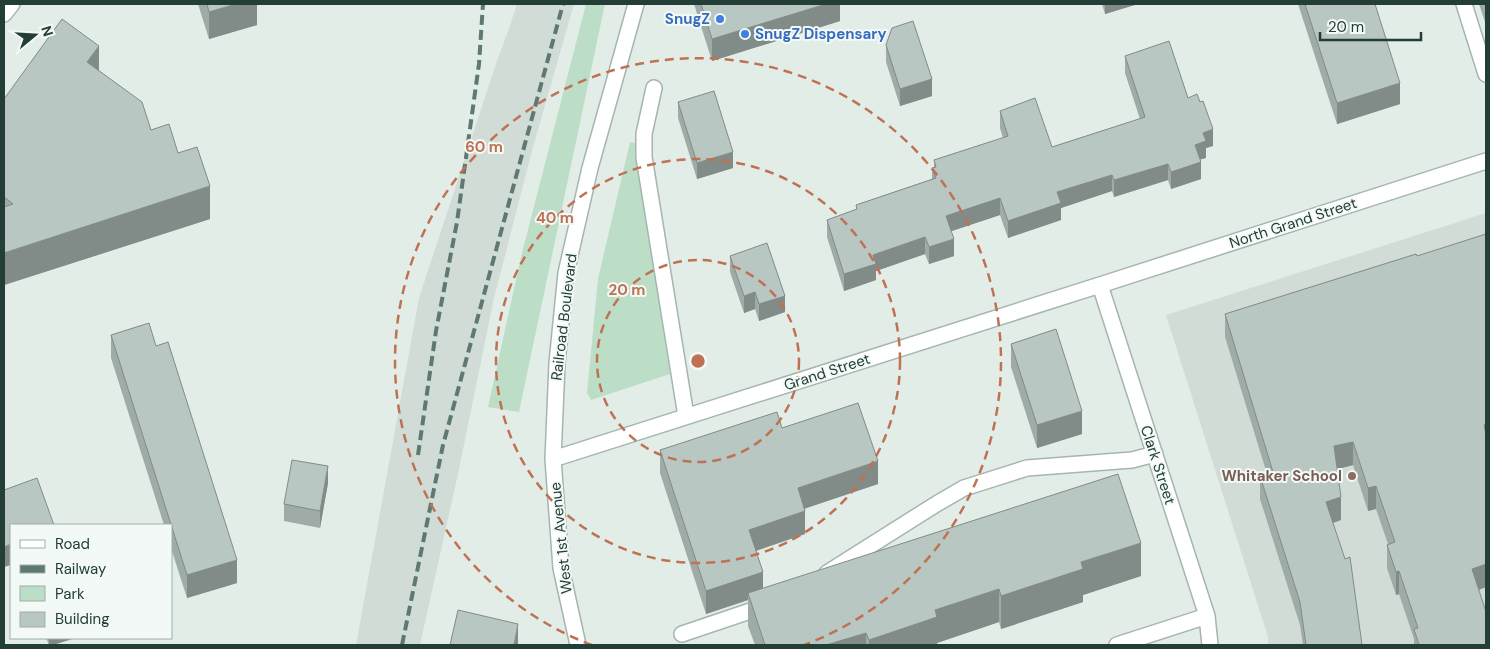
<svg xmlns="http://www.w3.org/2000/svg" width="1490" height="649" viewBox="0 0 1490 649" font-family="'DM Sans',sans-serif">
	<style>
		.built { fill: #d1dcd7 }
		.green { fill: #bcdec6 }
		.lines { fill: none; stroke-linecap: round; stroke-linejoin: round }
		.minor-casing { stroke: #a5b5af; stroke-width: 18 }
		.minor { stroke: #fff; stroke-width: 15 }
		.rail { stroke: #5d7972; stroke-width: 4; stroke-dasharray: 10 5; stroke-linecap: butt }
		.wall { fill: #9eaba6 }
		.shaded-wall { fill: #818b87 }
		.building { fill: #b8c7c1; stroke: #818b87 }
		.ring { fill: none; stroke: #be7253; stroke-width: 2.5; stroke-dasharray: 9 6 }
		.shop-dot { fill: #3f7fe0; stroke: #f3f9f6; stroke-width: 2 }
		.education-dot { fill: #8d6e63; stroke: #f3f9f6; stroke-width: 2 }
		.labels { text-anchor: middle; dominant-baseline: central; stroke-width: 4; stroke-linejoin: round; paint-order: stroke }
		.shop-label { font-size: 15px; font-weight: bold; fill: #366cbe; stroke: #f3f9f6; text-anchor: end }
		.street-label { font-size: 15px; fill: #223e37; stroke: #f3f9f6 }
		.education-label { font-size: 15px; font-weight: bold; fill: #785e54; stroke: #f3f9f6; text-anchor: end }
		.centre { fill: #be7253; stroke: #f3f9f6; stroke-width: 2.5 }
		.ring-label { font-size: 15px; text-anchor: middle; font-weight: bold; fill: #be7253; stroke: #f3f9f6; stroke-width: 4; stroke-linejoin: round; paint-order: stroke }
	</style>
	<rect width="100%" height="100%" fill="#e3ede8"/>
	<path class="built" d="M517,4H574L532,151L494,298L458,474L420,645H356L419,298L496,64L507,34Z
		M1486,213V645H1268V637L1166,315Z"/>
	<path class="green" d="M586,4H605L519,412L488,407L522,253Z
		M630,142L635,143L670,374L591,400L587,393L598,279Z"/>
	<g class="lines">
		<defs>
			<path id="minor" d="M1464,4L1486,74
				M4,14L12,4
				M654,88L644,134V157L686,416
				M1100,285L1207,616L1210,645
				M553,459L1100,285L1486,161
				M827,573L938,503L964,488L1027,468L1132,460L1155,454
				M682,634L768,605
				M578,645L561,568L553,459L557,363L566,273L590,168L636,4
				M1117,645L1207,616"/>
		</defs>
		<use href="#minor" class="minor-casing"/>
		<use href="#minor" class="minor"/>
		<path class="rail" d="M418,455L436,331L457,222L479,64L483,4
			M402,645L443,445L563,4"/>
	</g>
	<path class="wall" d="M198,4H257V25L209,39Z
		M694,4H840V21L712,61Z
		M1102,4H1138L1105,14Z
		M1298,4H1375L1400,104L1337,124Z
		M1479,4H1486V25Z
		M886,45L932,96L900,106L886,62Z
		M1125,56L1188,98L1213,146L1206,148V158L1200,159L1201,179L1171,189L1168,180L1114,197L1112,191L1061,208V220L1008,238L1000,215L951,231L954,256L929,264L925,254L876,271V280L844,291L827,237V220L856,210V205L932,179V168L934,167V160L1003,138L1000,128V111L1052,147L1140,119L1125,73Z
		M99,71L151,130L178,153L210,219L4,285V99Z
		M678,102L733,168L697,179L678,118Z
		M1416,254L1486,587L1479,590L1486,645H1414V639L1399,594L1396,595L1387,568V545L1388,544L1376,509L1368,511L1353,465L1337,469L1341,520L1333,523L1362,645H1303L1300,625L1260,499V476L1267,474L1225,337V314Z
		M730,256L785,312L759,321L755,309L744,313L730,272Z
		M111,335L237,583L187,598L171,548V525H164L111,358Z
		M1011,344L1082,434L1037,448L1011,367Z
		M782,428L878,484L804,508L805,534L756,551L763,588L1141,576L1083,595V602L1001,629L999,622L937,643V645H755L748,626V600L706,614L660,473V450Z
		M328,483L320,528L284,521V504Z
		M46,638H75L53,645H49Z"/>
	<path class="shaded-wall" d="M236,4H257V25L209,39V12Z
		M826,4H840V21L712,61V39Z
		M1105,4H1138L1105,14Z
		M99,46V79L87,62Z
		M932,79V96L900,106V89Z
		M1400,83V104L1337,124V103Z
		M1213,129V146L1206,148V158L1195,161V145L1203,133Z
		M733,152V168L697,179V163Z
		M1201,162V179L1171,189V172Z
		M1168,164V180L1114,197V180Z
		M1112,175V191L1061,208V220L1008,238V221L1057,192Z
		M210,186V219L4,285V253Z
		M1000,198V215L946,233V216Z
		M925,237V254L876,271V280L844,291V274L873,255Z
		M954,239V256L929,264V247Z
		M755,292V309L744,313V296Z
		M785,296V312L759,321V304Z
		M1082,411V434L1037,448V425Z
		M1486,424V448L1484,425Z
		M1353,442V465L1334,470V446Z
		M878,461V484L798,511V488Z
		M328,466V483L320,528V511Z
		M1376,486V509L1368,511V488Z
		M1341,497V520L1326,525V502Z
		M805,511V534L749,553V530Z
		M1141,543V576L1083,595V602L1001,629V596L1081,562Z
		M11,544V565L4,567V547Z
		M237,560V583L187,598V575Z
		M1486,564V587L1472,592V569Z
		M1399,571V594L1396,595V572Z
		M763,572V596L748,593V600L706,614V591Z
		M999,589V622L937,643V645H869V640L935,610Z
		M518,624V645H514Z
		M866,633V645H826Z
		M49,638H75L53,645H49Z"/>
	<path class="building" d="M207,4H236L209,12Z
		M701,4H826L712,39Z
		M1305,4H1375L1400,83L1337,103Z
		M62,19L99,46L87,62L142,102L151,130L169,124L178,153L197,147L210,186L4,253V207L13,204L4,197V99Z
		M913,21L932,79L900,89L886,45L892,28Z
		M1169,41L1188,98L1197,94L1200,102L1203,101L1213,129L1203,133L1206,141L1195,145L1201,162L1171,172L1168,164L1114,180L1112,175L1057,192L1061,203L1008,221L1000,198L946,216L954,239L929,247L925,237L873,255L876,264L844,274L827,220L857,209L856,205L936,178L932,168L936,167L934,160L1008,136L1000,111L1035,98L1052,147L1145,117L1125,56Z
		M714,91L733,152L697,163L678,102Z
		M1486,234V424L1484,425L1486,434V564L1472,569L1486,612V645H1419L1414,629L1418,628L1399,571L1396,572L1387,545L1395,542L1376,486L1368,488L1353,442L1334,446L1341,497L1326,502L1345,559L1350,557L1362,645H1306L1300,602L1260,476L1273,472L1225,314L1416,254L1417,256Z
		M767,243L785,296L759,304L755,292L744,296L730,256Z
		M149,323L156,346L168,342L237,560L187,575L111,335Z
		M1056,329L1082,411L1037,425L1011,344Z
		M858,403L878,461L798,488L805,511L749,530L763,572L706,591L660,450L777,412L782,428Z
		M292,460L328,466L320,511L284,504Z
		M1118,474L1141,543L1081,562L1083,569L1001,596L999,589L935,610L937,617L869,640L866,633L826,645H765L748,593Z
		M37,478L54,525H11V544L4,547V490Z
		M458,610L518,624L514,645H450Z"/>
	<g class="ring">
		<circle cx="698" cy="361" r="101"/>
		<circle cx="698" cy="361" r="202"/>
		<path d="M592 645A303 303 0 1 1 804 645"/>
	</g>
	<g class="shop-dot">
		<circle cx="720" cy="19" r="5"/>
		<circle cx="745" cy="34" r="5"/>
	</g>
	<circle class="education-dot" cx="1352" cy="476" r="5"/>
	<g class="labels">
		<g class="shop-label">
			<text x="710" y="19">SnugZ</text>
			<text x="755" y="34" text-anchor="start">SnugZ Dispensary</text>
		</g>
		<g class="street-label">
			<text transform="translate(1293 223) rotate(-18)">North Grand Street</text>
			<text transform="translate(564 317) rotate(-83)">Railroad Boulevard</text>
			<text transform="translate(827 372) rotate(-18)">Grand Street</text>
			<text transform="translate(1158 465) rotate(72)">Clark Street</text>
			<text transform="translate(561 538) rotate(-96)">West 1st Avenue</text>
		</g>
		<g class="education-label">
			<text x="1342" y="476">Whitaker School</text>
		</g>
	</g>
	<circle cx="698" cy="361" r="8" class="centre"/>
	<g class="ring-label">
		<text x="484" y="152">60 m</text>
		<text x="555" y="223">40 m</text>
		<text x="627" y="295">20 m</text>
	</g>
	<rect width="1490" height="649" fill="none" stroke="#223e37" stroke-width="10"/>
	<rect x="10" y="524" width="162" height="115" fill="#f3f9f6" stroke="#9faeaa"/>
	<rect x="20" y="540" width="25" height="8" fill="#ffffff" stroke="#9faeaa"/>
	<text x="55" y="549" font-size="15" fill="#223e37">Road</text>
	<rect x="20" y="565" width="25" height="8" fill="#5d7972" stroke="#9faeaa"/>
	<text x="55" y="574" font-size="15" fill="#223e37">Railway</text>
	<rect x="20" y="586" width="25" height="15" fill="#bcdec6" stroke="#9faeaa"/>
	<text x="55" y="599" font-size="15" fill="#223e37">Park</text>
	<rect x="20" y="612" width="25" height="15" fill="#b8c7c1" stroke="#9faeaa"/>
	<text x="55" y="624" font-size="15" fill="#223e37">Building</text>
	<g transform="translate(35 35) rotate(72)" stroke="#f3f9f6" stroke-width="4" paint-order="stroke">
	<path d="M0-4L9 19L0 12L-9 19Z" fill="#223e37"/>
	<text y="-8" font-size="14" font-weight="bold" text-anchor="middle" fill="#223e37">N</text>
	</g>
	<path d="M1320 32v8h101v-8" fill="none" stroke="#223e37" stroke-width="2.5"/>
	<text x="1328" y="32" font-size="15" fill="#223e37" stroke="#f3f9f6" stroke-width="4" paint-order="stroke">20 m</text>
</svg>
